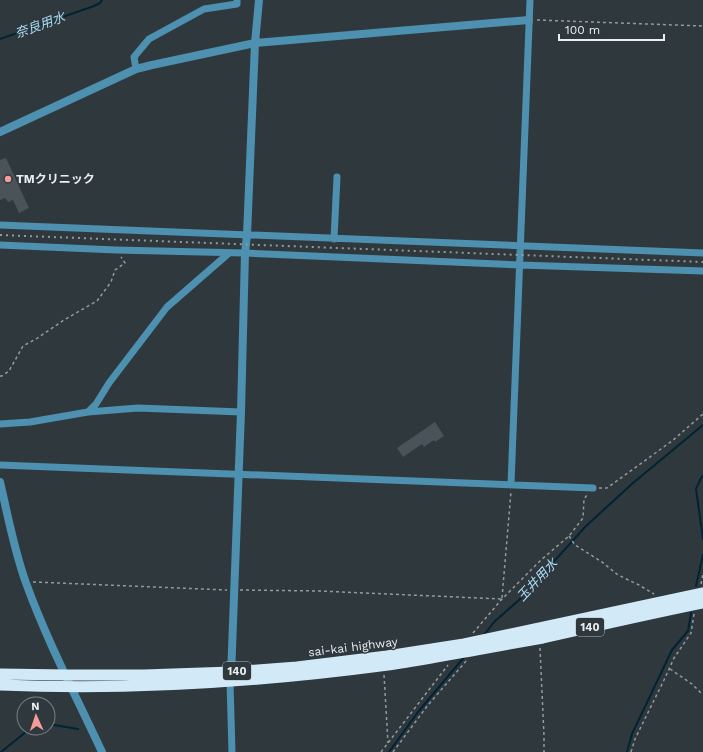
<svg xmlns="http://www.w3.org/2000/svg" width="703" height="752" viewBox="0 0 703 752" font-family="'Work Sans','Noto Sans JP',sans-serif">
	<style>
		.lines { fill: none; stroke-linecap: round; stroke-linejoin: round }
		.stream { stroke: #002433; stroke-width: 2 }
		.building { fill: #495359 }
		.path { stroke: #949b9f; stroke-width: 1.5; stroke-dasharray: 3 3; stroke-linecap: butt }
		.minor { stroke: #4d90b0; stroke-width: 7 }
		.tertiary { stroke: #4d90b0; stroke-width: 8 }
		.trunk { stroke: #d2eaf8; stroke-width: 11 }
		.rail { stroke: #939a9e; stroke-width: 2; stroke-dasharray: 2 4; stroke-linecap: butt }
		.poi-dot { fill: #f59b99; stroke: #2f383d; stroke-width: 1.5 }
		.labels { text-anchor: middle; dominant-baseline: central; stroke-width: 3; stroke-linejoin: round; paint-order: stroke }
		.shield { fill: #2f383d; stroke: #b0b7bb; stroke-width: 1 }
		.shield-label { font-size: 11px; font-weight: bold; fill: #e8eef1 }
		.poi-label { font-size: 12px; font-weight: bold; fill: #e8eef1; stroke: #2f383d; text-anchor: start }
		.street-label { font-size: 12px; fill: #e8eef1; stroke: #2f383d }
		.water-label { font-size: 13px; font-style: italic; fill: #aadbf5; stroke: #2f383d }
	</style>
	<rect width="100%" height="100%" fill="#2f383d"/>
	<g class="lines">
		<path class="stream" d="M0,39L94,6L100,3L102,0
			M703,476L701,478L696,489L703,539
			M696,586L703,555
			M484,635L494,622L519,600L586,526L633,483L703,425
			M48,724L78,729
			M1,752L27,731L33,728
			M389,752L418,712L465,656
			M627,752L632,734L672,650L688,631L691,613"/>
	</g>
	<path class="building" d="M6,158L29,208L19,213L13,200L8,202L5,198L0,200V160Z
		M435,422L444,436L435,442L434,440L424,447L422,444L403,457L397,448Z"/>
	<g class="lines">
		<path class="path" d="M537,20L703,26
			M0,376H2L9,371L23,346L36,339L64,320L97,301L111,282L115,270L125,263L121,257
			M599,488H607L672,441L703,414
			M569,536L575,545L602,562L618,575L639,585L654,594
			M33,582L227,590
			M701,584L703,574
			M240,590L319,591L502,599
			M502,598L511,492
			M473,633L502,599L541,560L569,536L583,518L584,499L587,495
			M540,648L544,736V752
			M670,669L692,684L703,695
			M384,675L388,743
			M381,752L448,665
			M393,752L428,705L467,660
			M631,752L635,739L665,678L674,658L691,633L694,614"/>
		<path class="minor" d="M136,69L134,57L149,39L204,9L237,4V0
			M0,225L703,253
			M334,239L337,177
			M0,245L116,250L245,253L520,265L703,271
			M88,412L96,404L109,383L167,307L229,253
			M0,424L30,422L88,412L138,408L241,412
			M0,465L593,488
			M511,484L530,0
			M230,682L232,752"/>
		<path class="tertiary" d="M0,132L136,69L152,65L255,43L529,20
			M0,482C8,516 14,550 26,583C47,641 76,696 102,752
			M231,676L241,412L245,253L247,235L255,43L259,0"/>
		<path class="trunk" d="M0,674L66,675H144L231,672L297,667L387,656L464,644L703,593
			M0,685C130,691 260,682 388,665C417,661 447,655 476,650C498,646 520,642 543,638C596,626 649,614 703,603"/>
		<path class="rail" d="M0,235L703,262"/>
	</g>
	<circle class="poi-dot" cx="8" cy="179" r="4"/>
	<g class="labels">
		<g class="shield">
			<rect x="576" y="618" width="28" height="18" rx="3"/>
			<rect x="223" y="662" width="28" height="18" rx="3"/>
		</g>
		<g class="shield-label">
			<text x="590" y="627">140</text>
			<text x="237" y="671">140</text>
		</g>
		<g class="poi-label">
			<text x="16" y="179">TMクリニック</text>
		</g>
		<g class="street-label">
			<text transform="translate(353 647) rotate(-7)">sai-kai highway</text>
		</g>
		<g class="water-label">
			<text transform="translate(40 25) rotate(-20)">奈良用水</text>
			<text transform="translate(537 580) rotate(-47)">玉井用水</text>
		</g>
	</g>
	<g transform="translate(36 716) rotate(357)"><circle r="19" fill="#2f383d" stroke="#798185"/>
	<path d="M0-3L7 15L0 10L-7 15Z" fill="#f59b99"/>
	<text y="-6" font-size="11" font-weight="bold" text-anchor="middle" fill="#e8eef1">N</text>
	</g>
	<path d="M559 34v6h105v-6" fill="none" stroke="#e8eef1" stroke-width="2"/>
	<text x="565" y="34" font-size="12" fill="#e8eef1" stroke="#2f383d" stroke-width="3" paint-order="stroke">100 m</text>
</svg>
